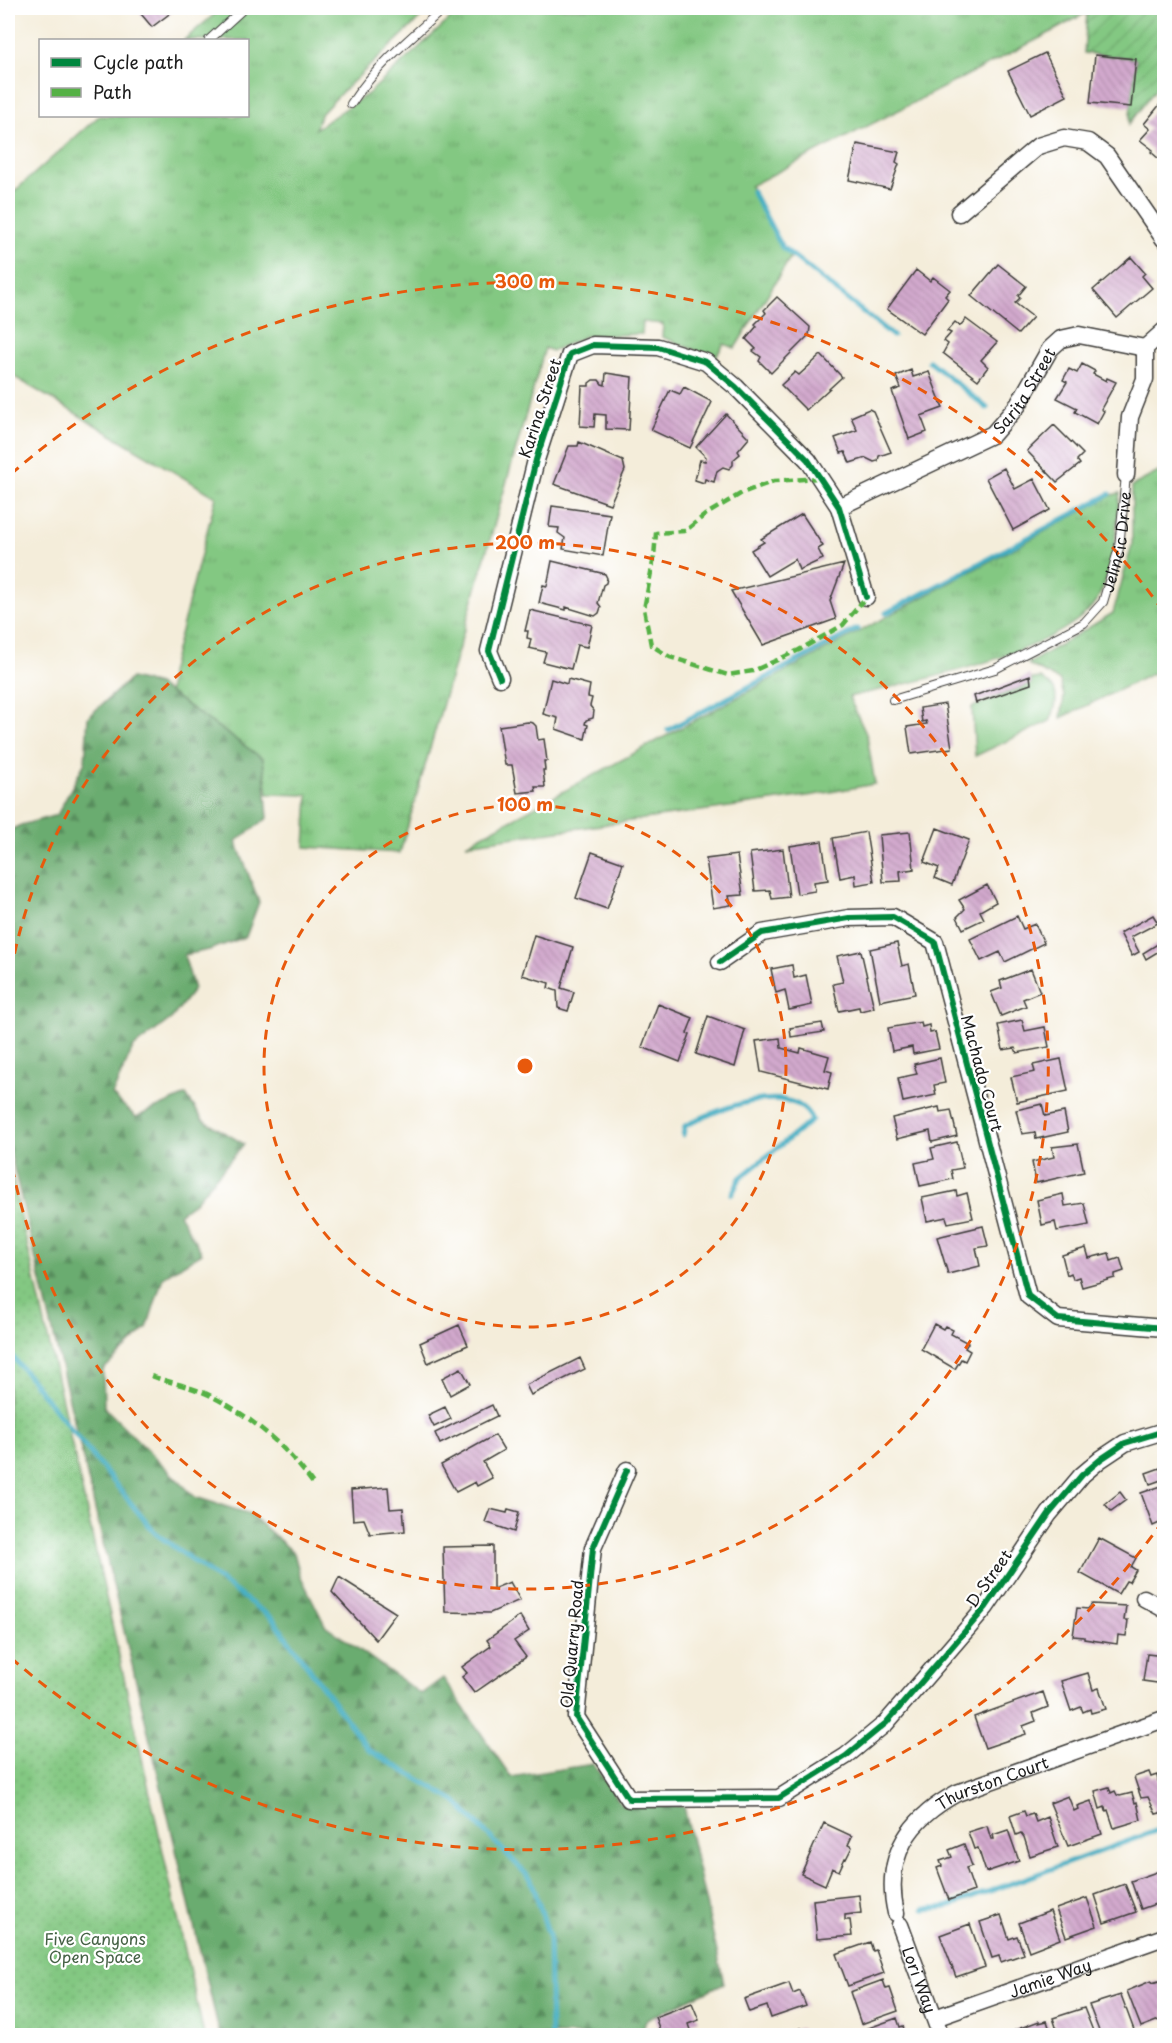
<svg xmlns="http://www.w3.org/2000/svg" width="1172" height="2043" viewBox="0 0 1172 2043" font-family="'Playpen Sans',sans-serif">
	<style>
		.grass { fill: url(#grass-tufts); stroke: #50724f; stroke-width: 1.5 }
		.forest { fill: url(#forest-firs); stroke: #436446; stroke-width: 1.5 }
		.park { fill: url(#park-dots); stroke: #50724f; stroke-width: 1.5 }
		.garden { fill: url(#garden-furrows); stroke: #50724f; stroke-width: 1.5 }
		.pitch { fill: #83c882; stroke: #50724f; stroke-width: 1.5 }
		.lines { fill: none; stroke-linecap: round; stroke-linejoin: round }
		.stream { stroke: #43adc2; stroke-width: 5 }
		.building { fill: url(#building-back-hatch) }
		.lane-casing { stroke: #3c3b38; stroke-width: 10 }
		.street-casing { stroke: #3c3b38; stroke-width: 19 }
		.lane { stroke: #fff; stroke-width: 8 }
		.street { stroke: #fff; stroke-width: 16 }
		.quiet { stroke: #55b145; stroke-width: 4.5; stroke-dasharray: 9 4.5; stroke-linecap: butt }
		.cycleway-casing { stroke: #fff; stroke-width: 10 }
		.cycleway { stroke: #00873e; stroke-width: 6 }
		.ring { fill: none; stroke: #e8590c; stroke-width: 3; stroke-dasharray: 10 8 }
		.labels { text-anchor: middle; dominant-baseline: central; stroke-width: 4.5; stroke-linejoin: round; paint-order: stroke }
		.street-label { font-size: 16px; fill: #1c1c1c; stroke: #fff }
		.park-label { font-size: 16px; fill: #456145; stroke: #fff }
		.centre { fill: #e8590c; stroke: #fff; stroke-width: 3 }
		.ring-label { font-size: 18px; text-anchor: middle; font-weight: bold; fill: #e8590c; stroke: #fff; stroke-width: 4.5; stroke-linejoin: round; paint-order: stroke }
	</style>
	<defs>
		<pattern id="grass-tufts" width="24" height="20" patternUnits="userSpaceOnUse" patternTransform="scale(1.5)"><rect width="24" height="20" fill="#83c882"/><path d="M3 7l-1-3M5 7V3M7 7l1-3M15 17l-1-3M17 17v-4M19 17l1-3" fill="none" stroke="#71ab70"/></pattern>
		<pattern id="forest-firs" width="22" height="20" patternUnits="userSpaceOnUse" patternTransform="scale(1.5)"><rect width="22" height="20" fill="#6aac70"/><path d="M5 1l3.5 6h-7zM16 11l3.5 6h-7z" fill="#568b5b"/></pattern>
		<pattern id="park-dots" width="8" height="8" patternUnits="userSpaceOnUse" patternTransform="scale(1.5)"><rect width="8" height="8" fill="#83c882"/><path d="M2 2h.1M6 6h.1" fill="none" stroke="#71ab70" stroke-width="1.8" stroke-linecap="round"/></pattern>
		<pattern id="garden-furrows" width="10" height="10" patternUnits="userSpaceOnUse" patternTransform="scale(1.5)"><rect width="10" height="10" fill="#83c882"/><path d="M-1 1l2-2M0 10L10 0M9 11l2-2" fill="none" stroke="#71ab70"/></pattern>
		<pattern id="building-back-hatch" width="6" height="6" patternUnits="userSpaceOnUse" patternTransform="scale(1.5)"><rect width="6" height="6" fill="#d2a9cd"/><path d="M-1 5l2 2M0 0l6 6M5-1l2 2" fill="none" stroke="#b491af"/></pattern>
	</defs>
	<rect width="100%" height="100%" fill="#fff"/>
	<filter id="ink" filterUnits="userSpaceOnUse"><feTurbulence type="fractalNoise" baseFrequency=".0167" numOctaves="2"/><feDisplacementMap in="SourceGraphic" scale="12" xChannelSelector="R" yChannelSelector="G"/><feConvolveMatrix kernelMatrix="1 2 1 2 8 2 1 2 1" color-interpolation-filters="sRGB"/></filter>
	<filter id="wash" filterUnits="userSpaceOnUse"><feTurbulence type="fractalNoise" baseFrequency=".008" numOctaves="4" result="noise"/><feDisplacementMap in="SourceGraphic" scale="24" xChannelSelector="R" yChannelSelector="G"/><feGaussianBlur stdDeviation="1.35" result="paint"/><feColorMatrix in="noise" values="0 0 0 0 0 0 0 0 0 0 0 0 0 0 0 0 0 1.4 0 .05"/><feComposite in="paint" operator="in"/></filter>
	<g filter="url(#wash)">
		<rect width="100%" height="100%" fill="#f4edda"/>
		<path class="grass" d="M222,8H431L340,94L321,114L315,129L369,93L462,8H1095L1044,36L750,186L782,247L792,255L735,348L724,344L715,358L662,337L663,324L643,322L642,334L586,336L552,351L545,348L400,853L305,847L308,795L268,794L263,759L169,692L170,673L216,497L8,373V197L99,116H248V40H184Z
			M1164,469V668L1061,718L1064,696L1060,681L1028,664L1113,613L1132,545V486Z
			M1120,493C1116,528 1115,564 1099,596C1071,652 908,683 849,697L867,736L875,784L814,795L466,844L1112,495Z"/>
		<path class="forest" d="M131,678L158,685L263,759L268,818L236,841L259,902L246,937L209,950L184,955L194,989L172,1018L133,1048L112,1095L136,1117L186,1095L203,1120L244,1144L195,1202L179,1214L202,1253L163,1277L147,1328L103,1370L104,1407L195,1497L250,1514L294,1553L300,1575L325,1625L421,1694L443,1678L511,1777L593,1764L622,1805L684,1806L724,1983L646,2020L641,2035H220L8,1143V831L21,825L57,815L85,762L88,717Z"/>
		<path class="park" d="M8,1159L204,2035H8Z"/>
		<path class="garden" d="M1095,8H1156L1164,22V78L1129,124L1136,59L1084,53L1087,12Z"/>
		<path class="pitch" d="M1041,678C1044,681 1050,684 1053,688C1059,697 1054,712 1050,721L975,756L972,707L1031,684L1032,679Z"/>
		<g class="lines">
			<path class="stream" d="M752,191L782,247L893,336
				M929,361L987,408
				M886,613L1110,494
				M668,730L857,629
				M683,1135L685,1126C714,1110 793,1078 812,1120L740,1178L732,1194
				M8,1351L155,1533L273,1619L369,1750L455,1801L531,1879L549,1936L551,2036
				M924,1909L946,1907L1164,1828"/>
		</g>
		<g id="blocks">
			<path class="building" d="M136,8H177L152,27Z
				M1045,53L1067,96L1030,115L1008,71Z
				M1095,55L1136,59L1131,107L1090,103Z
				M1161,103L1164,106V152L1159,159L1151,152L1153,150L1140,140L1150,129L1144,124Z
				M857,144L899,152L896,162L899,164L890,189L849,180Z
				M1131,257L1145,273L1142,276L1152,288L1117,318L1093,290Z
				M998,264L1026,286L1018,296L1020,298L1015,303L1033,317L1018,334L971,296Z
				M916,270L930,281L933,277L950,290L945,296L948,299L922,334L887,309Z
				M777,297L810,327L809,335L771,373L759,361L761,357L753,351L756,349L746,339L757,326L755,324L766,313L764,310Z
				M966,319L997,342L981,360L988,367L978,380L943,353L948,344L944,341L951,333L947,331L955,322L960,326Z
				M821,355L842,377L806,410L781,385L795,372L799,375Z
				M1082,364L1095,371L1093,374L1106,381L1107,378L1116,382L1101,409L1104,411L1097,424L1075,412L1077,408L1057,398L1067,382L1063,380L1069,369L1077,373Z
				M911,370L913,377L929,372L943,408L921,416L927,432L909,439L892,391L901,388L896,376Z
				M606,373L632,377L629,430L606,429V415L595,414L594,427L580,426L582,386H589V383L593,380H599L602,384L605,385Z
				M684,387L712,402L690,448L651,430L670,390L680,394Z
				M869,409L873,411L891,452L879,456L878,461L874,462L866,458L850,463L845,452L841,453L835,438L857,430L851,417Z
				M726,414L749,438L738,451L740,454L733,460V465L729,469L723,467L717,471L714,482L705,479L704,483L695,480L700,460L705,461L706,457L696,447Z
				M1054,425L1083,454L1077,460L1080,464L1057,482L1027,451Z
				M579,442L623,461L625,470L610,504L554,484L569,446H578Z
				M1004,468L1015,489L1034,479L1050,510L1013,530L986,478Z
				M552,506L610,514L603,556L563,549L565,538L558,533L559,528L549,527Z
				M802,514L823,546L818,549L823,559L799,570L795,559L767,576L751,550L764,542L761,539Z
				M552,561L605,574L607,578L606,583L603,585L598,603L601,607L599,613L595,616L566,607V610L539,603L543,585L547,586Z
				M844,564L830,601L836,619L763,645L731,591Z
				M530,610L592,625L587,647L577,645L571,669L543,662L546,652L529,648L531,639L527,638L528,631H525Z
				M1030,675L1031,684L976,703L974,696Z
				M551,679L567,684L568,679L590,685L588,697L592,698L590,706L594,711L593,718L586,720L585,724L588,725L585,739L556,729L558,718L543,714Z
				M945,704L952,748L911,754L907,727L927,724L926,721L922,722L920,708Z
				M528,722L533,723L536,726L538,740L544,739L547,761H544L545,770H543L545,787H535L536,791L517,793L512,765H505L499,726Z
				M937,828L969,840L952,885L935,878L939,868L924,862Z
				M866,832L874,882L856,885L855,875L840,878L833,838Z
				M910,832L914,869L900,871L901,881L883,882L879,835Z
				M822,841L828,880L814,882L815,891L797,894L790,846Z
				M783,849L789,897L772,899L770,890L755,891L750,853Z
				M592,852L623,863L607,909L576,898Z
				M737,855L743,895L729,896L731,905L713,908L706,859Z
				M987,885L996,902L980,911L984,919L963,929L957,917L965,909L959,900Z
				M1153,915L1158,923L1131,937L1139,952L1132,956L1120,933Z
				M1017,916L1023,929L1035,924L1044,943L1005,962L1000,952L981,961L970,939Z
				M534,935L573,947L561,988L574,992L568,1011L558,1008L557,991L548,988L549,983L522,975Z
				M1164,940V948L1146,959L1143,953Z
				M897,943L902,966L909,964L915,994L880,1001L870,949Z
				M861,951L874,1008L860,1011L859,1007L839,1011L833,984L843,982L837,956Z
				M792,965L794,978L806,975L812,1005L789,1010L785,990L776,993L771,969Z
				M1031,969L1040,992L1023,999L1026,1006L1001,1016L991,992L1002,988L1000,981Z
				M658,1004L693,1018L687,1033L690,1034L680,1062L642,1047Z
				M708,1016L745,1030L735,1067L696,1054Z
				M1022,1020L1025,1031L1045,1027L1049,1047L1017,1053L1015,1048L1003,1050L998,1025Z
				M921,1022L922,1027L929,1025L930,1033L935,1032L939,1049L913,1054L912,1047L892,1051L888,1028Z
				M822,1023L824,1032L791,1037L790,1028Z
				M780,1038L781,1048L800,1053L801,1048L829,1056L825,1070L832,1072L828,1089L761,1072L756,1041Z
				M940,1058L945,1083L934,1085L936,1095L903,1102L898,1078L917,1074L914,1064Z
				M1061,1059L1068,1091L1017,1102L1011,1077L1035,1072L1033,1065Z
				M1042,1104L1045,1116L1064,1112L1068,1132L1036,1139L1035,1132L1022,1134L1016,1110Z
				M939,1107L940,1112L951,1110L957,1136L932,1142L930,1131L897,1139L892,1118Z
				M957,1142L963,1168L951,1170L953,1179L920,1186L915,1163L934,1159L931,1148Z
				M1078,1144L1084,1172L1036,1183L1032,1162L1054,1157L1052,1147Z
				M956,1191L957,1196L967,1193L973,1218L948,1223L946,1217L927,1221L922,1198Z
				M1063,1194L1065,1206L1084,1203L1089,1225L1057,1231L1055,1222L1042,1225L1037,1200Z
				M983,1226L988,1246L976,1248L980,1266L948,1274L937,1237Z
				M1086,1248L1089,1258L1109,1253L1111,1261L1120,1258L1124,1271L1115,1274V1278L1082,1287L1079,1277L1073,1279L1071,1273L1067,1275L1062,1255Z
				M934,1324L943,1329L945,1326L953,1330L951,1334L968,1343L965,1348L970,1351L965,1361L961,1359L955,1369L921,1349Z
				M459,1325L468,1345L428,1363L420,1343Z
				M580,1358L585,1369L531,1395L526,1385Z
				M461,1368L470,1384L450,1395L442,1378Z
				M492,1405L497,1416L440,1444L435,1433Z
				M445,1407L451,1419L434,1427L428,1415Z
				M495,1435L504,1450L483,1462L492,1478L477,1486L475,1482L456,1492L441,1465Z
				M1160,1468L1164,1479L1150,1484L1146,1473Z
				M1164,1485V1521L1153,1526L1141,1493Z
				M388,1487L390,1509L403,1508L405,1531L370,1534L364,1519L353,1520L351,1490Z
				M1120,1492L1126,1500L1111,1511L1105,1504Z
				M490,1509L507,1513L508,1509L519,1512L514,1532L485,1522Z
				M1099,1538L1136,1558L1131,1567L1136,1570L1129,1582L1126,1581L1118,1594L1080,1573Z
				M493,1546V1589L510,1582L520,1600L490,1613L445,1612L443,1547Z
				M339,1577L396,1613L376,1640L332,1592Z
				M1092,1604L1126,1606L1124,1620H1128L1126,1636L1118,1635L1117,1644L1084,1639V1637L1073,1636L1077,1608L1088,1609Z
				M520,1616L529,1631L514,1641L526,1657L474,1693L462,1677L467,1673L462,1667L491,1646L487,1640Z
				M1147,1654L1164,1656V1684L1143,1681Z
				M1088,1673L1093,1690L1099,1688L1106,1709L1091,1713L1090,1709L1083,1712L1081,1707L1071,1711L1061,1681Z
				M1043,1692L1048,1707L1033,1713L1036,1721L1023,1726L1026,1734L985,1748L974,1717Z
				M1149,1772L1151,1777L1157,1775L1158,1781L1164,1779V1812L1156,1814L1148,1797L1141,1798L1134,1777Z
				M1109,1787L1111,1793L1115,1791L1117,1795L1120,1796L1132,1793L1135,1803L1137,1802L1141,1820L1114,1828L1108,1810L1106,1811L1105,1807L1100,1809L1095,1791Z
				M1068,1796L1074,1811L1078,1809L1077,1806L1091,1801L1102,1834L1068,1846L1050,1803Z
				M1024,1811L1026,1816L1033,1814L1036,1822L1048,1817L1058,1847L1030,1856L1024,1837L1021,1833L1016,1835L1010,1816Z
				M824,1823L852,1836L848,1845L852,1847L846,1859L845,1858L839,1871L832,1868L825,1885L801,1874Z
				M987,1826L991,1839H994L993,1835L1008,1830L1019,1861L986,1872L978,1848L974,1849L968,1832Z
				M964,1844L972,1866L966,1868L974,1891L949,1900L937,1868L942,1866L940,1861L952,1857L949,1850Z
				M1162,1870L1164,1877V1901L1141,1909L1131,1881Z
				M1125,1884L1136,1912L1104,1923L1095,1895Z
				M859,1895L861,1913L845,1915V1920H850L852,1936L817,1939L813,1900Z
				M1087,1898L1097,1926L1066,1937L1056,1909Z
				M1050,1911L1060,1939L1029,1951L1019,1923Z
				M1001,1915L1009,1939L1017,1936L1024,1954L1001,1962L999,1956L992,1958L980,1922Z
				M970,1924L985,1967L956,1977L940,1935Z
				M870,1942L873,1951L876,1950L884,1973L848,1986L836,1954Z
				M883,1980L886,1989L890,1988L898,2011L861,2024L850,1992Z
				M1151,1981L1152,1983L1159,1981L1164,1995V2018L1141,2027L1127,1991Z
				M789,1983L793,1994L800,1991L806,2006L771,2018L767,2006L749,2012L744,1999Z
				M1121,1995L1134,2030L1118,2036H1101L1089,2005Z
				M692,2003L699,2020L688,2024L692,2036H662L655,2017Z
				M1084,2008L1095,2036H1059L1053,2018Z
				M897,2018L900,2027L903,2026L906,2036H865L863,2030Z
				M1039,2021V2023L1047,2021L1052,2036H1017L1015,2030Z
				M801,2028L803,2036H763L777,2031L778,2035Z"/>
		</g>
	</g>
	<g filter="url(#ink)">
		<use href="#blocks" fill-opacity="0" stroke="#3c3b38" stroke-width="1.5"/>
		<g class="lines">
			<defs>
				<g id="lane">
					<path d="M209,40L244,8"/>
					<path d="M351,104C375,67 411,37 444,8"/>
					<path id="s1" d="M893,700L995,669L1084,623L1103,602L1119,548L1126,475"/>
				</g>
				<g id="street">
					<path d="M959,213L1038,146L1064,138L1088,142L1107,156L1164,239"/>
					<path d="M1126,475L1130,417L1145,379V348L1164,331"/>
					<path id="s2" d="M839,507L993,434L1018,405L1050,349L1061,339L1079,335L1145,348"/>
					<path d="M500,678L489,651L536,460L570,354L593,345L658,347L706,362L736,387L808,460L839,507L866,597"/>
					<path d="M720,962L762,933L849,918L893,917L935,942L1028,1296L1058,1319L1164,1328"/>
					<path d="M627,1470L593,1548L576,1717L629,1799L779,1798L846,1756L886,1723L986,1607L1049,1514L1082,1475L1101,1459L1125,1443L1164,1431"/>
					<path d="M1144,1598L1164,1609"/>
					<path id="s3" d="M896,1913C883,1856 909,1819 957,1793L1164,1719"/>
					<path id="s4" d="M900,1925L941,2036"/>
					<path id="s5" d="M935,2018L1164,1937"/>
				</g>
			</defs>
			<use href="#lane" class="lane-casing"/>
			<use href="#street" class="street-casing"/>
			<use href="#lane" class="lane"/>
			<use href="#street" class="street"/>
			<path class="quiet" d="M820,478L774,481L742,493L705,515L685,531L656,533L654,557L644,609L651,645L670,657L728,675L753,671L799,650L843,625L866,597
				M151,1376C171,1383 194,1387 213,1397C252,1417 289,1449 314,1485"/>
			<defs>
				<path id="cycleway" d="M500,678L489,651L536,460L570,354L593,345L658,347L706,362L736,387L808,460L839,507L866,597
					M720,962L762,933L849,918L893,917L935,942L1028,1296L1058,1319L1164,1328
					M627,1470L593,1548L576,1717L629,1799L779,1798L846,1756L886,1723L986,1607L1049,1514L1082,1475L1101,1459L1125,1443L1164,1431"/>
			</defs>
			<use href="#cycleway" class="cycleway-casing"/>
			<use href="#cycleway" class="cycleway"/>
		</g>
	</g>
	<g class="ring">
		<circle cx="525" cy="1066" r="261"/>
		<path d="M8 989A523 523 0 1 1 8 1143"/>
		<path d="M1163 1521A784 784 0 0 1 11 1658M11 474A784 784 0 0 1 1163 611"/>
	</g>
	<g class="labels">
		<g class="street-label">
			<text stroke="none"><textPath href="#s2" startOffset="224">Sarita Street</textPath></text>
			<text transform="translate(539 408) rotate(-72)">Karina Street</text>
			<text stroke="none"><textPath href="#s1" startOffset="297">Jelincic Drive</textPath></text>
			<text transform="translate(983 1073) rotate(75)">Machado Court</text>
			<text transform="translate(988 1578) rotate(-55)">D Street</text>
			<text transform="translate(571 1644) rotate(-85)">Old Quarry Road</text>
			<text stroke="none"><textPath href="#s3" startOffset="183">Thurston Court</textPath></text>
			<text stroke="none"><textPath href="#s5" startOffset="122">Jamie Way</textPath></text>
			<text stroke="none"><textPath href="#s4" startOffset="58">Lori Way</textPath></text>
		</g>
		<g class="park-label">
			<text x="95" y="1938">Five Canyons<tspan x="95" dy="18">Open Space</tspan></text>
		</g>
	</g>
	<circle cx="525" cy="1066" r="9" class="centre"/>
	<g class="ring-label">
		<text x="525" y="288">300 m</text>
		<text x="525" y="549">200 m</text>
		<text x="525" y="811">100 m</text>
	</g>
	<rect width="1172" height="2043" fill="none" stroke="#fff" stroke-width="30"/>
	<rect x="39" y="39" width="210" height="78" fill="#ffffff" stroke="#a4a4a4" stroke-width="1.5"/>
	<rect x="51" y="58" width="30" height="9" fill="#00873e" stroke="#a4a4a4" stroke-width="1.5"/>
	<text x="93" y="69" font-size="18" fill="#1c1c1c">Cycle path</text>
	<rect x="51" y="88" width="30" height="9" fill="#55b145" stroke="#a4a4a4" stroke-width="1.5"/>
	<text x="93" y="99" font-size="18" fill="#1c1c1c">Path</text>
</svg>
